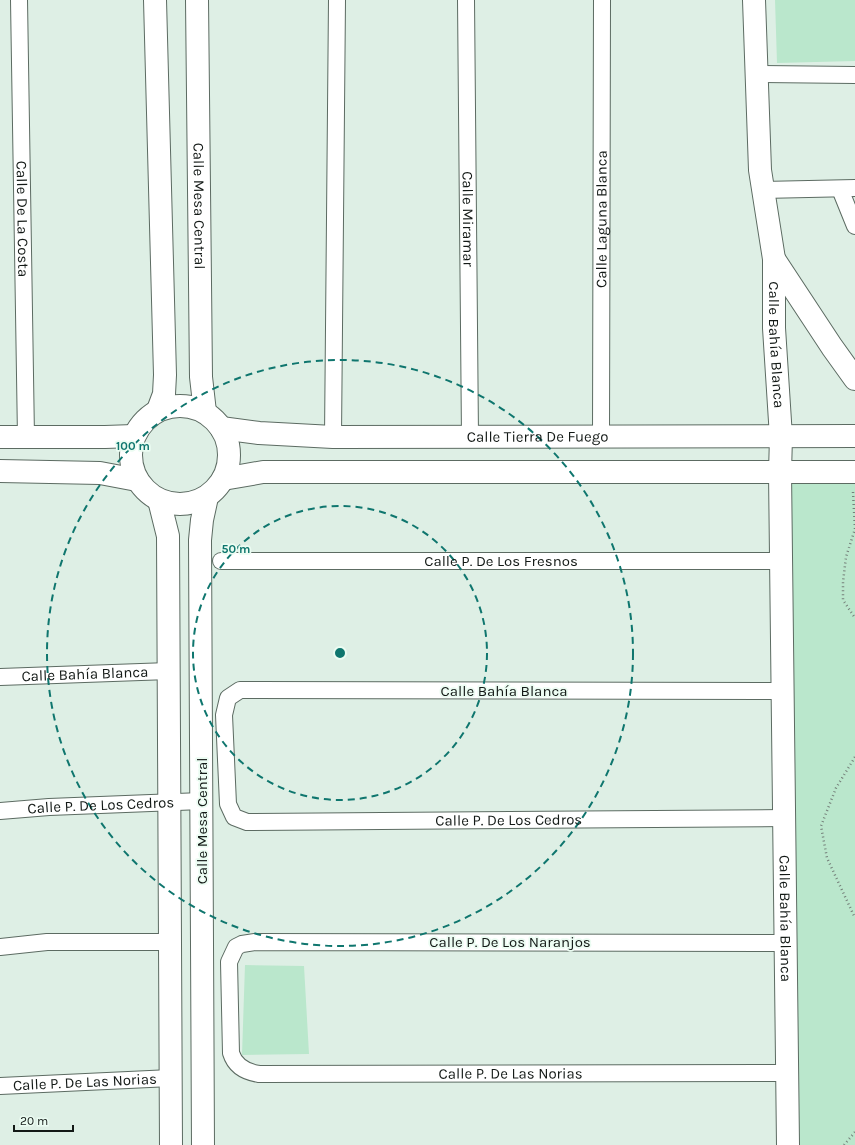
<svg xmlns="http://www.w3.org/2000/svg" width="855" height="1145" viewBox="0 0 855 1145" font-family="Karla,sans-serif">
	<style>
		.green { fill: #bae7cc }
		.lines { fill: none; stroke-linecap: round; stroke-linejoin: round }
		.street-casing { stroke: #5c6b62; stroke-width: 18 }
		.secondary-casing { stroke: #5c6b62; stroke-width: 24 }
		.path { stroke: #75807a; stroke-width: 2.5; stroke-dasharray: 1 3; stroke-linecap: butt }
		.street { stroke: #fff; stroke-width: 16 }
		.secondary { stroke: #fff; stroke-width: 22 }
		.ring { fill: none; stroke: #0f766e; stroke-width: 2; stroke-dasharray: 7 5 }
		.labels { text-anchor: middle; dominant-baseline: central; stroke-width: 3.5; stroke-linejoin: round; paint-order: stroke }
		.street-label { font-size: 15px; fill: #131916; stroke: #ebfcf2 }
		.centre { fill: #0f766e; stroke: #ebfcf2; stroke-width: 2 }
		.ring-label { font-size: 12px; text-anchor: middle; font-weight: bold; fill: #0f766e; stroke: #ebfcf2; stroke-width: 3.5; stroke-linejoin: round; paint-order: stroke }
	</style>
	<rect width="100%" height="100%" fill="#deefe5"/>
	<path class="green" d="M775,0H855V61L777,63Z
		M794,481L855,482V1145H794L786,492Z
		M245,965L304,966L309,1054L242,1055Z"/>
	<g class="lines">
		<defs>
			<g id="street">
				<path id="s1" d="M19,0L26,437"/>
				<path id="s2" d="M466,0L470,437"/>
				<path d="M755,74L855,75"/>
				<path d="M840,189L855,226"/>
				<path d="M762,190L855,188"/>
				<path d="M333,437L337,0"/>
				<path id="s3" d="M601,437L602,0"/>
				<path id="s4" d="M221,561H781"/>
				<path id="s5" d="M0,677L169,671"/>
				<path id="s6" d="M782,691L240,690L228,698L224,715L228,804L234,817L247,822L784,818"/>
				<path id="s7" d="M0,811L49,807L202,801"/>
				<path id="s8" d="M785,943L255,942L242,944L236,947L229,962L231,1053C235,1066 246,1072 259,1074L787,1073"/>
				<path d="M0,947L47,942H170"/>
				<path id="s9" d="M0,1086L171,1078"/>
			</g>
			<g id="secondary">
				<path d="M155,0L165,375L164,394L158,410"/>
				<path id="s10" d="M197,0L201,377L205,412"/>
				<path id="s11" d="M754,0L760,170L774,259V328L781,437L780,472L788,1145"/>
				<path d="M774,259L832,347L855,379"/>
				<circle cx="180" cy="455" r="49"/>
				<path id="s12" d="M221,428L259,433L333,437L855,436"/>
				<path d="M0,437H105L134,436"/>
				<path d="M0,471L100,473L137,480"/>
				<path d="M223,479L263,472H855"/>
				<path d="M159,500L168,536L171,1145"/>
				<path d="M203,1145L200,540L202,520L207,497"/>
			</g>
		</defs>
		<use href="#street" class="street-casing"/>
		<use href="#secondary" class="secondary-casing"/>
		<path class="path" d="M853,492L855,529L846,557L843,582V600L855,618
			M855,757L836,788L821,826L827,858L855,918
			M844,1145L855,1132"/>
		<use href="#street" class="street"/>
		<use href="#secondary" class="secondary"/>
	</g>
	<g class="ring">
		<circle cx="340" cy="653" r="147"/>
		<circle cx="340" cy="653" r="293"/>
	</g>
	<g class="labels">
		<g class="street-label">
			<text stroke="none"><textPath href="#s10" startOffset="206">Calle Mesa Central</textPath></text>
			<text stroke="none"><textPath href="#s1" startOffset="219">Calle De La Costa</textPath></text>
			<text stroke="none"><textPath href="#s2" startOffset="219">Calle Miramar</textPath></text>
			<text stroke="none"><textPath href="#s3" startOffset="218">Calle Laguna Blanca</textPath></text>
			<text stroke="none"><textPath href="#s11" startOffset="346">Calle Bahía Blanca</textPath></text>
			<text stroke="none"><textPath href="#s12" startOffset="317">Calle Tierra De Fuego</textPath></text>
			<text stroke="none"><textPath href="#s4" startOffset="280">Calle P. De Los Fresnos</textPath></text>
			<text stroke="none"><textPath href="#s5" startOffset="85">Calle Bahía Blanca</textPath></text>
			<text x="504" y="691">Calle Bahía Blanca</text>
			<text stroke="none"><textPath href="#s7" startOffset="101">Calle P. De Los Cedros</textPath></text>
			<text stroke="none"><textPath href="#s6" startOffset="953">Calle P. De Los Cedros</textPath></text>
			<text transform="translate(202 821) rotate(-90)">Calle Mesa Central</text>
			<text stroke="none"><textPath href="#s11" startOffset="920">Calle Bahía Blanca</textPath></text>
			<text x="510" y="942">Calle P. De Los Naranjos</text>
			<text stroke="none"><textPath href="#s8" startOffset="946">Calle P. De Las Norias</textPath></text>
			<text stroke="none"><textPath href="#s9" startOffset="85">Calle P. De Las Norias</textPath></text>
		</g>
	</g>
	<circle cx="340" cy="653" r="6" class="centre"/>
	<g class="ring-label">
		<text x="133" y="450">100 m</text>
		<text x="236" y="553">50 m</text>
	</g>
	<path d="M14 1125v6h59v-6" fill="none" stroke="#131916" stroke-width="2"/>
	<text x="20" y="1125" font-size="12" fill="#131916" stroke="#ebfcf2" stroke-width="3" paint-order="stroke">20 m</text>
</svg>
